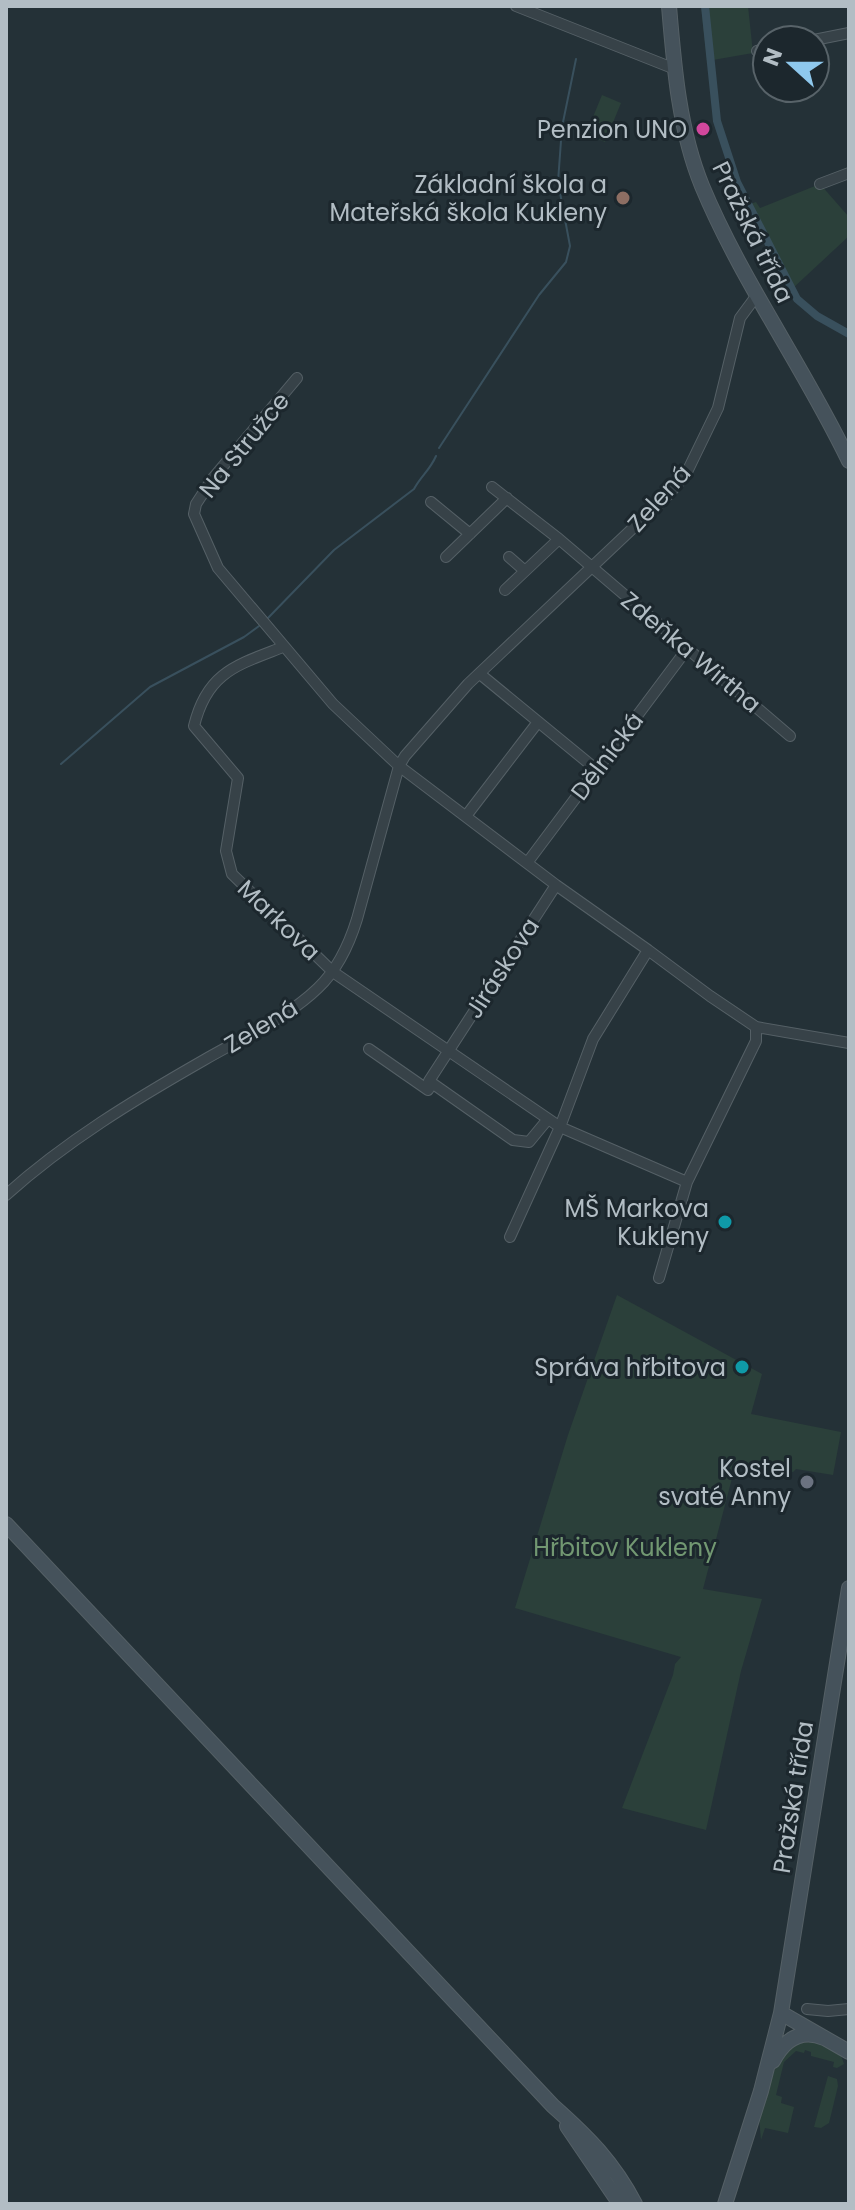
<svg xmlns="http://www.w3.org/2000/svg" width="855" height="2210" viewBox="0 0 855 2210" font-family="Poppins,sans-serif">
	<style>
		.green { fill: #2b403a }
		.lines { fill: none; stroke-linecap: round; stroke-linejoin: round }
		.stream { stroke: #39505d; stroke-width: 2 }
		.canal { stroke: #39505d; stroke-width: 8 }
		.street-casing { stroke: #556066; stroke-width: 12 }
		.secondary-casing { stroke: #556066; stroke-width: 16 }
		.street { stroke: #374248; stroke-width: 10 }
		.secondary { stroke: #45525b; stroke-width: 14 }
		.hotel-dot { fill: #d1479c; stroke: #1c272d; stroke-width: 3 }
		.education-dot { fill: #8d6e63; stroke: #1c272d; stroke-width: 3 }
		.culture-dot { fill: #0f9aa8; stroke: #1c272d; stroke-width: 3 }
		.worship-dot { fill: #6b7280; stroke: #1c272d; stroke-width: 3 }
		.labels { text-anchor: middle; dominant-baseline: central; stroke-width: 6; stroke-linejoin: round; paint-order: stroke }
		.poi-label { font-size: 24px; fill: #b2bdc4; stroke: #1c272d; text-anchor: end }
		.street-label { font-size: 24px; fill: #b2bdc4; stroke: #1c272d }
		.park-label { font-size: 24px; fill: #729872; stroke: #1c272d }
	</style>
	<rect width="100%" height="100%" fill="#243137"/>
	<path class="green" d="M701,6H748L753,53L707,61Z
		M602,95L621,103L605,142L586,134Z
		M820,184L849,217V236L792,289L748,205L756,202L760,208Z
		M617,1295L762,1374L751,1414L841,1432L833,1475L796,1469L793,1472L736,1463L703,1589L762,1599L741,1671L706,1830L622,1808L673,1675L675,1664L681,1657L515,1608L568,1435Z
		M803,2039L823,2044L841,2055L844,2064L837,2068L833,2067L834,2062L811,2056V2052L805,2050L804,2053L796,2051L784,2062L776,2095L782,2097L781,2103L794,2107L788,2133L765,2128L761,2140L759,2117L775,2069L781,2056Z
		M828,2076L837,2079L838,2086L829,2123L821,2128L814,2127Z"/>
	<g class="lines">
		<path class="stream" d="M439,448L539,295L566,262L570,246L558,182L562,127L576,59
			M267,619L334,550L414,489C421,476 430,470 436,456
			M61,764L150,687L244,637L259,626"/>
		<path class="canal" d="M705,6L717,121L737,182L797,299L817,316L849,334"/>
		<defs>
			<path id="street" d="M516,6L675,69
				M814,40L849,33
				M757,51L767,49
				M820,184L849,173
				M297,378L213,478L196,504L194,514L218,568L333,704L399,766L556,885L648,950L593,1039L560,1127L510,1237
				M492,487L559,539L790,736
				M431,502L470,534
				M446,557L507,498
				M509,557L525,571
				M505,590L559,539
				M283,647C237,665 207,672 194,726L238,778L226,851L232,874L333,972L560,1127L687,1182L756,1041V1027
				M480,674L597,770
				M466,816L538,722
				M527,863L687,649
				M648,950L710,996L756,1027L849,1043
				M369,1049L428,1090L432,1084
				M548,1119L529,1142L513,1140L429,1081L556,885
				M6,1195C66,1141 134,1100 204,1060C242,1038 287,1018 318,988C338,969 349,945 357,919L399,766L405,756L468,684L668,495L686,474L718,408L740,318L757,295
				M659,1278L687,1182
				M807,2009L828,2011L849,2009"/>
			<path id="secondary" d="M669,6C674,66 679,130 702,186C742,282 804,367 849,461
				M6,1524L553,2106C588,2137 613,2162 635,2204
				M781,2013L849,2052
				M773,2061C784,2040 801,2028 824,2038
				M567,2126L620,2204
				M725,2204L761,2091L781,2013L849,1588"/>
		</defs>
		<use href="#street" class="street-casing"/>
		<use href="#secondary" class="secondary-casing"/>
		<use href="#street" class="street"/>
		<use href="#secondary" class="secondary"/>
	</g>
	<circle class="hotel-dot" cx="703" cy="129" r="8"/>
	<circle class="education-dot" cx="623" cy="198" r="8"/>
	<g class="culture-dot">
		<circle cx="725" cy="1222" r="8"/>
		<circle cx="742" cy="1367" r="8"/>
	</g>
	<circle class="worship-dot" cx="807" cy="1482" r="8"/>
	<g class="labels">
		<g class="poi-label">
			<text x="687" y="129">Penzion UNO</text>
			<text x="607" y="184">Základní škola a<tspan x="607" dy="28">Mateřská škola Kukleny</tspan></text>
			<text x="709" y="1208">MŠ Markova<tspan x="709" dy="28">Kukleny</tspan></text>
			<text x="726" y="1367">Správa hřbitova</text>
			<text x="791" y="1468">Kostel<tspan x="791" dy="28">svaté Anny</tspan></text>
		</g>
		<g class="street-label">
			<text transform="translate(753 232) rotate(64)">Pražská třída</text>
			<text transform="translate(244 445) rotate(-51)">Na Stružce</text>
			<text transform="translate(659 498) rotate(-48)">Zelená</text>
			<text transform="translate(691 652) rotate(40)">Zdeňka Wirtha</text>
			<text transform="translate(607 756) rotate(-53)">Dělnická</text>
			<text transform="translate(279 920) rotate(44)">Markova</text>
			<text transform="translate(502 968) rotate(-57)">Jiráskova</text>
			<text transform="translate(261 1026) rotate(-31)">Zelená</text>
			<text transform="translate(793 1797) rotate(-81)">Pražská třída</text>
		</g>
		<g class="park-label">
			<text x="625" y="1547">Hřbitov Kukleny</text>
		</g>
	</g>
	<rect width="855" height="2210" fill="none" stroke="#b2bdc4" stroke-width="16"/>
	<g transform="translate(791 64) rotate(291)"><circle r="38" fill="#1c272d" stroke="#586369" stroke-width="2"/>
	<path d="M0-6L14 30L0 20L-14 30Z" fill="#8ec8ed"/>
	<text y="-12" font-size="22" font-weight="bold" text-anchor="middle" fill="#b2bdc4">N</text>
	</g>
</svg>
